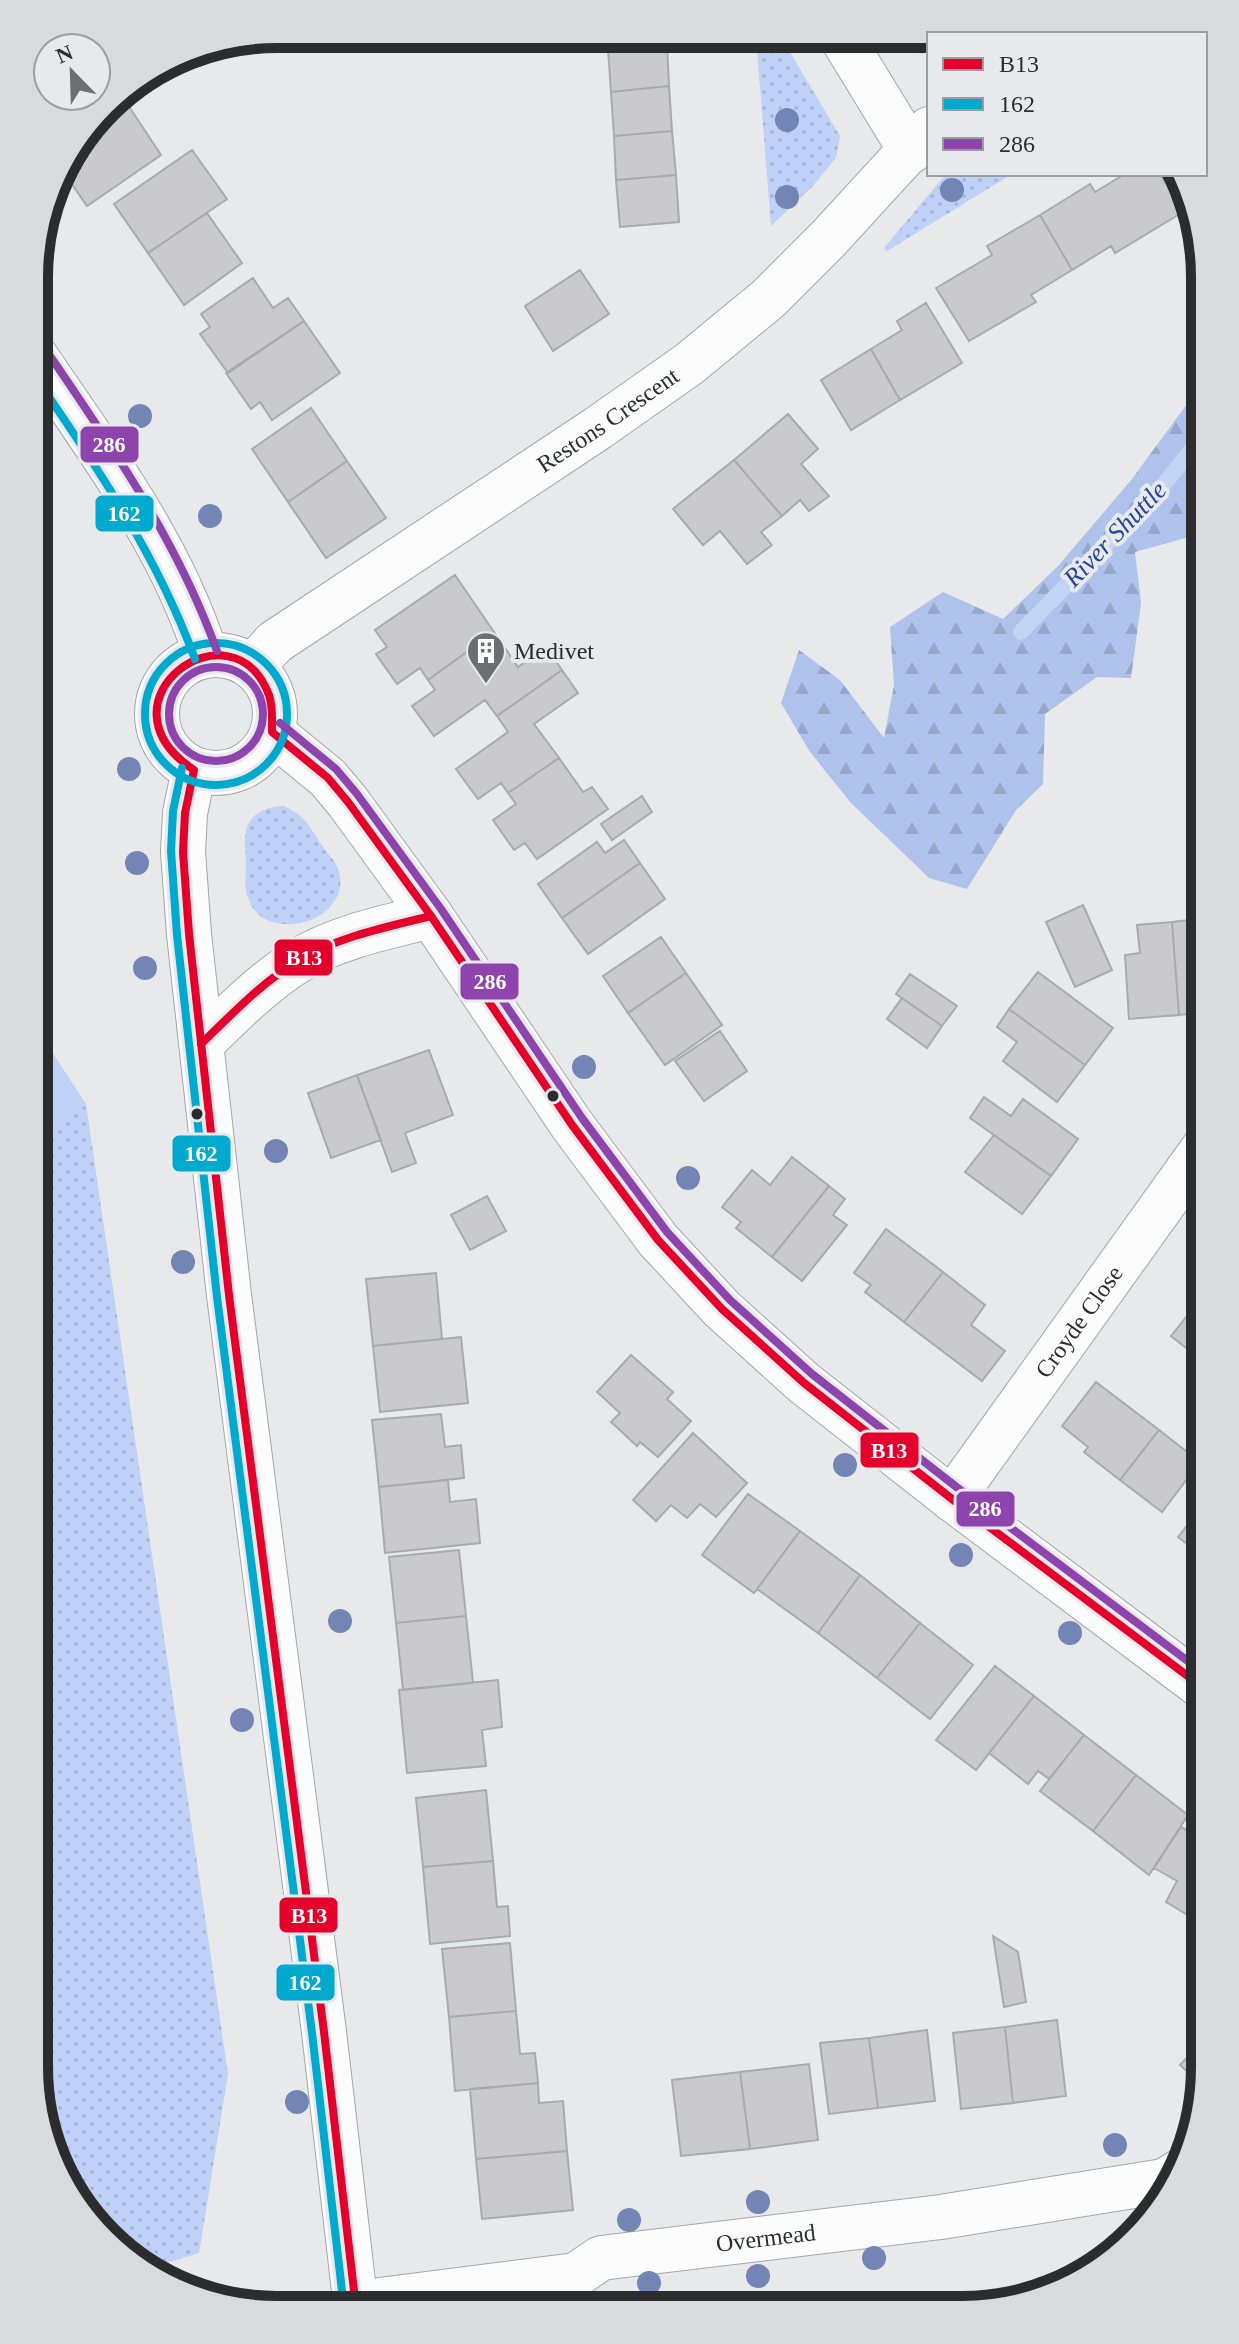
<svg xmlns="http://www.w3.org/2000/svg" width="1239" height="2344" viewBox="0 0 1239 2344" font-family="Georgia,serif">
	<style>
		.grass { fill: url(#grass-dots) }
		.forest { fill: url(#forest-firs) }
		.park { fill: #bfd1f6 }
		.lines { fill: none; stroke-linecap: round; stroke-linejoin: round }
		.stream { stroke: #c3d3f4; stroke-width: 16 }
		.building { fill: #cacacc; stroke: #a9aaab; stroke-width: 2 }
		.minor-casing { stroke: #a5a6a7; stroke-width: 46 }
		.tertiary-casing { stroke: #a5a6a7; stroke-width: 46 }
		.secondary-casing { stroke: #a5a6a7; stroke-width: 46 }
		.minor { stroke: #fcfcfc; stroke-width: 44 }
		.tertiary { stroke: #fcfcfc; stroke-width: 44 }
		.secondary { stroke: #fcfcfc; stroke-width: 44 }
		.bus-1-casing { stroke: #e7e9ec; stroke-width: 14 }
		.bus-2-casing { stroke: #e7e9ec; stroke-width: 14 }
		.bus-3-casing { stroke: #e7e9ec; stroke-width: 14 }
		.bus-1 { stroke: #e4002b; stroke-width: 8 }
		.bus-2 { stroke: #00a9ce; stroke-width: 8 }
		.bus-3 { stroke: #8e44ad; stroke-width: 8 }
		.tree { fill: #7385b5 }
		.bus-dot { fill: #2b2c2d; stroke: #e7e9ec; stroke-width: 3 }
		.labels { text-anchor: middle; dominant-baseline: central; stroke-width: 8; stroke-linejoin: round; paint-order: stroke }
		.street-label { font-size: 24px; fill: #2b2c2d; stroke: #e7e9ec }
		.poi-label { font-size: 24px; fill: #2b2c2d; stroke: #e7e9ec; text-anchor: start }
		.water-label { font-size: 26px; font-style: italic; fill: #214499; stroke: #e7e9ec }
		.rim { fill: none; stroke: #2b2c2d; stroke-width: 10 }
		.line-badge { stroke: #e7e9ec; stroke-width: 3 }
		.badge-label { font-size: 22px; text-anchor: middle; font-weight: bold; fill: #fff }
	</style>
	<defs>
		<pattern id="grass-dots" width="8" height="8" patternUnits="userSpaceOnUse" patternTransform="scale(2)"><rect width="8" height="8" fill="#bfd1f6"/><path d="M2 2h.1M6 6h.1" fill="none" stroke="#a4b4d3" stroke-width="1.8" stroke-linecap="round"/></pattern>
		<pattern id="forest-firs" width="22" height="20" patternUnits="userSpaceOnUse" patternTransform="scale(2)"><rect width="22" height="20" fill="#aec2ec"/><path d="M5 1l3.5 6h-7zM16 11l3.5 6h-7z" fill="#96a7cb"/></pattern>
	</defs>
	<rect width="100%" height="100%" fill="#e8e9eb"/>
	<path class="grass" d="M756,37H781L840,136L836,158L812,187L771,226Z
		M897,38H929V46L922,55Z
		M946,174H1012L887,251L884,248Z
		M283,806C303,813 310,827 321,844C326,852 335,860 338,869C347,892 330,914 308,921C285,928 257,925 248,898C244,888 246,872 246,861C245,850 243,836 248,825C255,810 269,807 283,806Z
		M86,1104L228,2074L199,2253L147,2269L117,2250L47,2145L34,2067L35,1138Z"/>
	<path class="forest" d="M1205,383V522L1193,536L1135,552L1141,603L1131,678L1097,677L1045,714L1043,784L1016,810L967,889L929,878L851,803L810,752L781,703L799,650L840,680L884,738L894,685L890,627L943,592L1003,619L1058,566L1132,479L1195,393Z"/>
	<path class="park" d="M35,1026L86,1104L35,1138Z"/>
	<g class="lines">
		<path class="stream" d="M1021,632L1161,488L1205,433"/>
	</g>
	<path class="building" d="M667,42L669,86L611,92L608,49Z
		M669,86L672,131L614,136L611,92Z
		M119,93L126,102L95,123L116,95Z
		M126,102L161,155L87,206L60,167L95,123Z
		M672,131L676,175L616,180L614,136Z
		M192,150L227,199L148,253L114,204Z
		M1125,174H1160L1183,212L1115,253L1111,246L1072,270L1040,215L1090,184L1095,192Z
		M676,175L679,222L620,227L616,180Z
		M207,213L242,263L184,305L148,253Z
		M1040,215L1072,270L1031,295L1036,302L969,341L936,288L992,255L987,246Z
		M580,270L609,314L553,351L525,306Z
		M253,278L273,308L288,298L304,321L228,373L200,334L210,327L201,314Z
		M926,303L962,363L900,400L871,349L902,330L897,321Z
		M304,321L340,373L272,420L260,402L251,409L226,373Z
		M871,349L900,400L851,430L821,380Z
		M311,408L347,461L288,502L252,449Z
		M788,414L818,449L801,464L829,496L809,511L800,500L782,516L734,460Z
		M734,460L782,516L761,532L772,545L747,564L720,531L703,545L673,509Z
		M347,461L386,518L326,558L288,502Z
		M455,575L494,632L428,680L420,668L397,684L376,654L387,647L375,630Z
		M494,632L518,667L546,647L562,670L497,716L485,700L434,736L412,706L435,690L428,680Z
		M562,670L578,693L534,724L559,758L508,793L501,783L478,799L456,769L508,732L497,716Z
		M559,758L583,792L592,787L608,809L537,859L525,843L514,850L493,820L516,804L508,793Z
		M642,796L652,812L612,840L601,824Z
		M624,840L640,863L562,918L538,884L597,842L605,853Z
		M640,863L665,899L588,954L562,918Z
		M1083,905L1112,970L1075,987L1046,922Z
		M1205,907V1012L1179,1015L1172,922L1190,920L1188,909Z
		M1172,922L1179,1015L1129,1019L1125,955L1140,953L1137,925Z
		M661,937L686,973L628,1013L603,976Z
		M1038,972L1113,1028L1085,1065L1009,1009Z
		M686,973L722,1025L665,1065L628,1013Z
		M910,974L957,1006L942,1026L896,994Z
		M902,998L942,1026L927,1048L887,1019Z
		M1009,1009L1085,1065L1057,1102L1003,1061L1017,1042L997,1027Z
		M720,1031L747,1071L704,1101L675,1061Z
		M429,1050L453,1115L405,1133L416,1163L392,1172L357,1075Z
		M357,1075L381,1140L331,1158L308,1093Z
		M984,1097L1011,1116L1023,1099L1078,1139L1051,1176L970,1118Z
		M994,1135L1051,1176L1022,1214L965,1172Z
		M792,1157L829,1186L772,1257L736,1228L741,1222L722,1207L752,1170L770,1185Z
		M829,1186L845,1199L833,1215L847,1225L802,1281L772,1257Z
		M487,1196L506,1231L470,1250L451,1215Z
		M886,1229L943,1272L904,1322L865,1292L871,1285L854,1273Z
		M943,1272L985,1305L971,1325L1005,1351L982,1381L904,1322Z
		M436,1273L442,1339L373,1346L366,1279Z
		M1203,1296L1205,1297V1363L1171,1336Z
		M461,1337L468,1403L380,1412L373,1346Z
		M631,1355L673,1392L667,1399L691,1421L658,1457L640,1442L637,1446L611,1422L620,1413L597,1392Z
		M1096,1382L1159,1430L1120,1480L1084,1452L1088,1447L1062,1426Z
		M441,1414L445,1447L461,1445L464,1478L379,1487L372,1420Z
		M1159,1430L1200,1462L1162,1512L1120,1480Z
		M693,1433L747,1483L716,1517L700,1504L687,1518L671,1505L656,1521L633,1500Z
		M448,1480L450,1502L476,1499L480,1543L385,1553L379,1487Z
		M748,1494L800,1531L754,1593L702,1555Z
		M1205,1503V1557L1178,1537Z
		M800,1531L860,1575L818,1633L757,1589Z
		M459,1550L466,1616L396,1623L389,1557Z
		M860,1575L920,1623L877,1678L818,1633Z
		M466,1616L473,1683L403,1690L396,1623Z
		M920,1623L973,1665L930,1719L877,1678Z
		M995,1666L1034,1696L976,1770L936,1740Z
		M498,1680L502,1727L482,1730L486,1766L407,1773L399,1690Z
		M1034,1696L1084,1735L1049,1779L1038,1771L1028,1784L989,1753Z
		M1084,1735L1136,1775L1093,1831L1040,1791Z
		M1136,1775L1188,1815L1149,1875L1093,1831Z
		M486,1790L493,1861L423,1867L416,1798Z
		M1181,1827L1205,1840L1204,1925L1166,1902L1177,1881L1154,1868Z
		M493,1861L497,1907L508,1906L510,1936L430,1944L423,1867Z
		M993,1936L1018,1952L1026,2002L1004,2007Z
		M510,1943L516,2011L449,2017L442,1949Z
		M516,2011L520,2054L535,2053L538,2083L455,2091L449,2017Z
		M1057,2020L1066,2096L1013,2103L1005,2027Z
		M1005,2027L1013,2103L961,2109L953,2033Z
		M927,2030L935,2101L878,2108L869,2038Z
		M869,2038L878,2108L829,2114L820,2043Z
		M1197,2047L1204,2055V2087L1180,2065Z
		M809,2064L818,2140L750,2149L740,2072Z
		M740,2072L750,2149L681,2156L672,2080Z
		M538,2083L539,2103L563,2101L567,2151L476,2159L470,2089Z
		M567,2151L573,2210L482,2219L476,2159Z
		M1021,2297V2300L972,2308L971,2303Z"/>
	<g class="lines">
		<defs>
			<g id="minor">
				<path d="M842,38L911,151"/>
				<path id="s1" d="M252,667L275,642L598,428L689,364L768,299L829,238L929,129"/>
				<path id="s2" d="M952,1499L1205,1146"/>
				<path id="s3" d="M356,2303L576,2275L601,2258L941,2217L1164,2181L1179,2172"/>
			</g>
			<path id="tertiary" d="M194,770L185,813L183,852L189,934L229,1295L324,2032L356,2308
				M201,1044C232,1014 264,981 301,959C341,936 387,927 431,916"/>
			<path id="secondary" d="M36,357C100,451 171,545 206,655
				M157 714a59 59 0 1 1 118 0a59 59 0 1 1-118 0Z
				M272,732L328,778L348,802L431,916L572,1125L658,1240L722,1309L804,1383L952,1499L1205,1689"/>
		</defs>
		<use href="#minor" class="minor-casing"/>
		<use href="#tertiary" class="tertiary-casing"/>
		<use href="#secondary" class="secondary-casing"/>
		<use href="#minor" class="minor"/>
		<use href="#tertiary" class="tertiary"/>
		<use href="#secondary" class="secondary"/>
		<defs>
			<path id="bus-1" d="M201,1044C232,1014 263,981 301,959C341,936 387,927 431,916
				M356,2308L324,2032L229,1295L189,934L183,852L185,813L194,770C90,701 232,598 269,695C273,706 272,721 272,732L328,778L348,802L431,916L572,1125L658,1240L722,1309L804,1383L952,1499L1205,1689"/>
			<path id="bus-2" d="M36,378C98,468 157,556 195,659
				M145 714a71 71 0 1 1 142 0a71 71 0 1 1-142 0Z
				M182,768L173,811L171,851L177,935L217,1297L312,2033L344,2308"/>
			<path id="bus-3" d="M46,350C112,447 177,540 217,651
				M169 714a47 47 0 1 1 94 0a47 47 0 1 1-94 0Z
				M280,723L336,769L357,794L441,909L582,1118L667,1232L730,1300L812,1374L959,1489L1205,1674"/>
		</defs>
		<use href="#bus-1" class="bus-1-casing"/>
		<use href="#bus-2" class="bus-2-casing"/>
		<use href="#bus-3" class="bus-3-casing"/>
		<use href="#bus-1" class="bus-1"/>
		<use href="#bus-2" class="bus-2"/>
		<use href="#bus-3" class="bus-3"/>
	</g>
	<g class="tree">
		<circle cx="787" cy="120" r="12"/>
		<circle cx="952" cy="190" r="12"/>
		<circle cx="787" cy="197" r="12"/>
		<circle cx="140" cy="416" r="12"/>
		<circle cx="210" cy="516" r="12"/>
		<circle cx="129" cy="769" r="12"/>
		<circle cx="137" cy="863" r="12"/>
		<circle cx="145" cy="968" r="12"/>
		<circle cx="584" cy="1067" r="12"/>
		<circle cx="276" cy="1151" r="12"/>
		<circle cx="688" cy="1178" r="12"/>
		<circle cx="183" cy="1262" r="12"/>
		<circle cx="845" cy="1465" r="12"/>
		<circle cx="961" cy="1555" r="12"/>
		<circle cx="340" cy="1621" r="12"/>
		<circle cx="1070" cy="1633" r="12"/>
		<circle cx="242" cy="1720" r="12"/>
		<circle cx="297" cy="2102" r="12"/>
		<circle cx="1115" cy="2145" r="12"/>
		<circle cx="758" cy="2202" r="12"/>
		<circle cx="629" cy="2220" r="12"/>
		<circle cx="874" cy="2258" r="12"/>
		<circle cx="758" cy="2276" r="12"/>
		<circle cx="649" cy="2283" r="12"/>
	</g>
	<defs>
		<symbol id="building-pin" viewBox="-11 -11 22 30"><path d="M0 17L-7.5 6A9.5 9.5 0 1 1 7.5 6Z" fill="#6d6e70" stroke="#e7e9ec"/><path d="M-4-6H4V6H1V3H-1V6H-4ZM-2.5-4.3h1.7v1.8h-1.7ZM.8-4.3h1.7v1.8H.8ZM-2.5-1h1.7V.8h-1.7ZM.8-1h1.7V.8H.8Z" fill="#fff"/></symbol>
	</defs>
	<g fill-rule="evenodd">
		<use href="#building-pin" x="464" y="629" width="44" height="60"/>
	</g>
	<g class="bus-dot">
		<circle cx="553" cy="1096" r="7"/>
		<circle cx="197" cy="1114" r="7"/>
	</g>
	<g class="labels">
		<g class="street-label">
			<text stroke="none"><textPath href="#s1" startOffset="434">Restons Crescent</textPath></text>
			<text stroke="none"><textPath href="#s2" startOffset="218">Croyde Close</textPath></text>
			<text stroke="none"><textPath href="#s3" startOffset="418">Overmead</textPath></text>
		</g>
		<g class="poi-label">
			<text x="514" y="651">Medivet</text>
		</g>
		<g class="water-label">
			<text transform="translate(1115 534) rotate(-46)">River Shuttle</text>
		</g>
	</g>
	<path d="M0 0H1239V2344H0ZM277 48H962A229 229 0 0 1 1191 277V2067A229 229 0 0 1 962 2296H277A229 229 0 0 1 48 2067V277A229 229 0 0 1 277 48Z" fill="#d8dadd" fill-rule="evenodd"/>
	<path class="rim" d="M277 48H962A229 229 0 0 1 1191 277V2067A229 229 0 0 1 962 2296H277A229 229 0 0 1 48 2067V277A229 229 0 0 1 277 48Z"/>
	<g class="line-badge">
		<rect x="79" y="425" width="61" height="39" rx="8" fill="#8e44ad"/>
		<rect x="94" y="494" width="61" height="39" rx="8" fill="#00a9ce"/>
		<rect x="273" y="938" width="61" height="39" rx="8" fill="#e4002b"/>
		<rect x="459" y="962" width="61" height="39" rx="8" fill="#8e44ad"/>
		<rect x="171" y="1134" width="61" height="39" rx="8" fill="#00a9ce"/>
		<rect x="859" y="1431" width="61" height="38" rx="8" fill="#e4002b"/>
		<rect x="955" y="1490" width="61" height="38" rx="8" fill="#8e44ad"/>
		<rect x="278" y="1896" width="61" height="38" rx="8" fill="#e4002b"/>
		<rect x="275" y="1963" width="61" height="39" rx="8" fill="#00a9ce"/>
	</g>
	<g class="badge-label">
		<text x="109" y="452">286</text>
		<text x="124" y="521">162</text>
		<text x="304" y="965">B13</text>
		<text x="490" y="989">286</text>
		<text x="201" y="1161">162</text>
		<text x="889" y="1458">B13</text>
		<text x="985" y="1516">286</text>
		<text x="309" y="1923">B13</text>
		<text x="305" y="1990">162</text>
	</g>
	<rect x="927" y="32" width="280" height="144" fill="#e7e9ec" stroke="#9c9da0" stroke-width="2"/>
	<rect x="943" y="58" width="40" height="12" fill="#e4002b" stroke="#9c9da0" stroke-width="2"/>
	<text x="999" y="72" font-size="24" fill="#2b2c2d">B13</text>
	<rect x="943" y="98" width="40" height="12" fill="#00a9ce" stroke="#9c9da0" stroke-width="2"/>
	<text x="999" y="112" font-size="24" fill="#2b2c2d">162</text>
	<rect x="943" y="138" width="40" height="12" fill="#8e44ad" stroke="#9c9da0" stroke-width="2"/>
	<text x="999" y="152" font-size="24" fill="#2b2c2d">286</text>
	<g transform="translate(72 72) rotate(337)"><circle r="38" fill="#e7e9ec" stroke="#9c9da0" stroke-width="2"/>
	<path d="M0-6L14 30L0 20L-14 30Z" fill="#6d6e70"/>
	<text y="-12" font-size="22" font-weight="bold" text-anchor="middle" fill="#2b2c2d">N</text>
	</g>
</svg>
